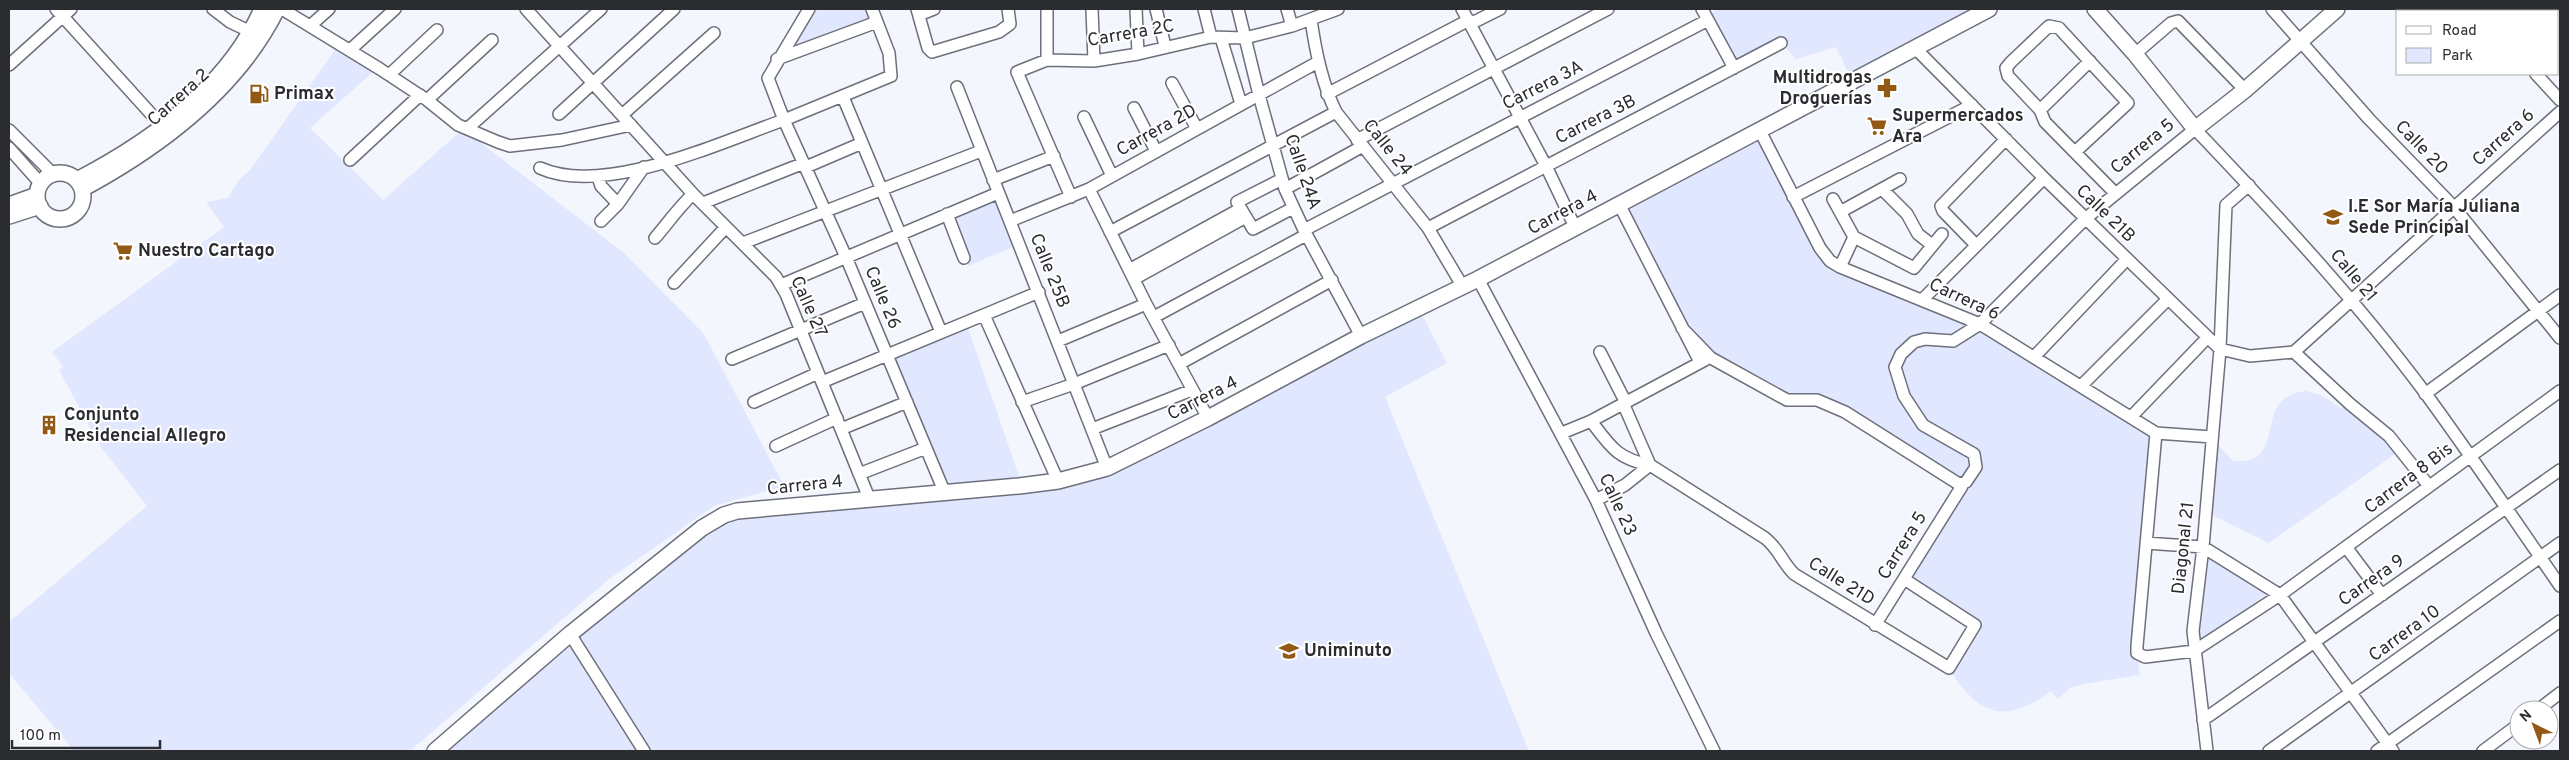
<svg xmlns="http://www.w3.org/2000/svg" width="2569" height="760" viewBox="0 0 2569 760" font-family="Overpass,sans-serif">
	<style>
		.green { fill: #e1e7ff }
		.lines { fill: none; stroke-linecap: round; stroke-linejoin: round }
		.street-casing { stroke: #6d707b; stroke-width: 14 }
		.secondary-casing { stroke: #6d707b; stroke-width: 18 }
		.street { stroke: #fff; stroke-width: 11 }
		.secondary { stroke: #fff; stroke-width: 15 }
		.labels { text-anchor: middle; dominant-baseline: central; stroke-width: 4; stroke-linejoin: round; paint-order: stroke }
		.street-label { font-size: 18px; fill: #2a2c30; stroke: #fff }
		.poi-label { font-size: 18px; font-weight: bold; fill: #2a2c30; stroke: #fff; text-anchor: start }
	</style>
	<rect width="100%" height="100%" fill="#f4f6fd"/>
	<path class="green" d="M818,9H869L873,18L797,47L794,44Z
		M1718,9H1973L1850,76L1836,47L1796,59L1780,41L1734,64L1710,14Z
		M335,50L373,72L310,128L383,200L463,129L624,253L704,334L784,486L714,506L609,579L410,751H74L9,673V622L147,506L100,446L59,370L63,367L52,352L224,227L206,202L228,198L238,181L250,170Z
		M1759,129L1830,261L1980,324L2156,433L2137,652L2140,675L2084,684L2070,688L2058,699L2051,691C2004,725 1978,716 1949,668L1975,625L1904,579L1961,486L1845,412L1800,402L1711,358L1682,328L1619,204Z
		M996,197L1015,246L968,266L949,215Z
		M1419,309L1447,363L1385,397L1529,751H435L570,634L737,511L1058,481L1208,418L1357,348L1364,345L1366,349L1362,339Z
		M968,328L1020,479L948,486L895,357Z
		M2307,391L2323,396L2341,408L2349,406L2398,452L2269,543L2212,515L2217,444L2233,461C2292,466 2248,396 2307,391Z
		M2205,553L2268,593L2196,644Z"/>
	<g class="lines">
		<defs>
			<path id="street" d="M56,9L162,126
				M213,9L230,22L251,32
				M282,9L380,69L427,100L458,125L498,142L510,146L562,140L631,125
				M526,9L693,194L776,277L786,294L869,498
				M809,9L768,78L784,120L891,76L889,53L872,9
				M917,9L928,48L932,52L999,32L1010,24L1008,9
				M1092,9L1094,61
				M1136,9L1138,54
				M1156,9L1165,46
				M1204,9L1211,37
				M1238,9L1259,95L1285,189L1304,230L1361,336
				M1287,9L1292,26
				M1462,9L1546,166L1575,227
				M1702,9L1734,68
				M2272,9L2369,119L2453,206L2560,338
				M2476,9L2478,11
				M919,15L934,9
				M1311,20C1316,53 1322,83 1336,112L1428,228L1463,287
				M1470,24L1500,9
				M310,26L329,9
				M1221,38L1241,104
				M1915,48L2044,178L2220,349L2250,356L2294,352
				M350,50L395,9
				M2135,54L2171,23L2178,21L2245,90
				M777,59L877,22
				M1047,60V9
				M9,65L71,9
				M2536,74L2560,100
				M389,75L437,30
				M1172,83L1197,129
				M957,87L1107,468
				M1327,94L1469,20
				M843,97L941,332
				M427,100L492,40
				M1134,108L1156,151
				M2040,110L2090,61
				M559,114L674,9
				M622,115L714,33
				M1084,117L1112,176
				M468,128L601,9
				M1759,129L1820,248L1830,261L1840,267L1980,324L2156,433L2212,437
				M9,130L53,174
				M1357,140L1608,9
				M9,148L41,184
				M2075,152L2128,103L2059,28L2049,26L2011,62L2006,68L2008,76L2040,110L2045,122L2115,193
				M350,160L420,95
				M806,167L862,143
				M540,168C604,197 721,142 784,120L846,257L944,491
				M598,177L601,186L618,204
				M1282,179L1237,202L1253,229L1293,208
				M993,180L1054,156
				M1089,189L1146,304L1208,418
				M1285,189L1363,146
				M1882,189L1907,214L1918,234L1932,245
				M1071,197L1017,72L1047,60L1094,61L1138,54L1211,37L1245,38L1292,26L1338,9
				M1793,197L1972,105
				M1833,199L1854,237L1914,268L1942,234
				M703,203L804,163
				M1619,204L1700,362
				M1840,212L1900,179
				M947,214L964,258
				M601,221L618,204L644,167
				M1010,221L1089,189L1318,62
				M1428,228L1781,43
				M1304,230L1708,20
				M1110,232L1336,112
				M655,238C668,223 678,208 693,194
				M743,243L981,151
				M1976,245L1943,211L1941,206L2006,139
				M1840,267L1854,237
				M1129,270L1240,209
				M1134,279L1246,217
				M1478,279L1596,500L1656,633L1714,751
				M674,283L726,227
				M781,285L998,193
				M1922,300L2044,178
				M984,315L1058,481
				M1154,317L1306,235
				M1682,328L1711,358L1787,400H1817L1845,412L1962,486L1875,625
				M1058,341L1146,304
				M1600,352L1625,401
				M2294,352L2560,112
				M2294,352L2350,404L2389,436L2429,486
				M2034,357L2127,259
				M732,359L865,303
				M1179,364L1332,280
				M822,382L1039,292
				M2081,386L2167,300
				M2425,394L2560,295
				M754,402L818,373
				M1022,402L1074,384L1169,345
				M1623,403L1650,465
				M2131,417L2207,338
				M1591,421C1610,446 1617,459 1650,465L1765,538C1780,550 1781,561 1794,574L1949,668L1975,625L1904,579
				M841,429L907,402
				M1092,429L1192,390
				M1562,433L1591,421L1705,360
				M2156,433L2137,646V653L2145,657L2194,651L2280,595L2560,391
				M776,446L837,418
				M859,474L926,448
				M1958,484L1966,482L1976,467L1974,454L1923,425L1904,396L1895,367L1901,354L1914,342L1925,339L1953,341L1980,324L2085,219L2195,129C2276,214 2356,300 2426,394C2472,457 2516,522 2560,586
				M1596,500L1625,485L1650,465
				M2146,543L2203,547L2280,595L2393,751
				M2346,547L2382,595
				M570,634L644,751
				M2538,710L2560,693
				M2203,720L2560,470
				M2207,751L2193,631L2203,547L2220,349L2226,205L2249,185
				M2269,751L2560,543
				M2377,751L2560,621
				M2483,751L2519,724"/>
			<path id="secondary" d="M2095,9L2135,54L2195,129L2245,90L2337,9
				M37 196a23 23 0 1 1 46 0a23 23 0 1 1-46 0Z
				M77,180C150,142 228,86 262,9
				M82,189C160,147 237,90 277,9
				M9,205L37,195
				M9,216L40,206
				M435,751L570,634L702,528L724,515L737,511L1019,486L1058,481L1107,468L1208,418L1361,336L1478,279L1989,9"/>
		</defs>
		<use href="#street" class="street-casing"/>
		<use href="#secondary" class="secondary-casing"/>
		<use href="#street" class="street"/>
		<use href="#secondary" class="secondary"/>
	</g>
	<defs>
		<symbol id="pharmacy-bare" viewBox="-9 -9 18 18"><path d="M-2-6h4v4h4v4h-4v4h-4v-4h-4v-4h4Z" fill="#925915" stroke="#fff" stroke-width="2.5" paint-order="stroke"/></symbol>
		<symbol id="fuel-bare" viewBox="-9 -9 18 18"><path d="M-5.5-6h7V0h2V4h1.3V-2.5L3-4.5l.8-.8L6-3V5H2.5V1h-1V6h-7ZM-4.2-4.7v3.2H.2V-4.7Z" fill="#925915" stroke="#fff" stroke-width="2.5" paint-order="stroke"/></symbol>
		<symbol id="supermarket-bare" viewBox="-9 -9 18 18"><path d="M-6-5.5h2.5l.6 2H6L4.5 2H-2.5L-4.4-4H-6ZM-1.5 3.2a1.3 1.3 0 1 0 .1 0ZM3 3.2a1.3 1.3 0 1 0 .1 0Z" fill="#925915" stroke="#fff" stroke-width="2.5" paint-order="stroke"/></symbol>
		<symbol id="school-bare" viewBox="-9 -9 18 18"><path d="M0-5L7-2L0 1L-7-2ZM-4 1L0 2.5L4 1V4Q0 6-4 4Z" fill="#925915" stroke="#fff" stroke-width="2.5" paint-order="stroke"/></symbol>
		<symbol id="building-bare" viewBox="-9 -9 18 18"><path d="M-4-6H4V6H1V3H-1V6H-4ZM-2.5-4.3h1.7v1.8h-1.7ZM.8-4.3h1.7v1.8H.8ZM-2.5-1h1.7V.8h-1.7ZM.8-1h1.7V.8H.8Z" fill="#925915" stroke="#fff" stroke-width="2.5" paint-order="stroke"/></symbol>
		<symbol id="university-bare" viewBox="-9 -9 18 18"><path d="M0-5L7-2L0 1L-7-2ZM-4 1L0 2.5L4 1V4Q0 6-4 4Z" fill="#925915" stroke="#fff" stroke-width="2.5" paint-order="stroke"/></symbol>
	</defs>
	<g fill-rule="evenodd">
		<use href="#pharmacy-bare" x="1873" y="74" width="28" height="28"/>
		<use href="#fuel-bare" x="245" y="80" width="28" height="28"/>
		<use href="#supermarket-bare" x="1863" y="112" width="28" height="28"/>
		<use href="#school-bare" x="2319" y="203" width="28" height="28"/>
		<use href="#supermarket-bare" x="109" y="237" width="28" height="28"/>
		<use href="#building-bare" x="35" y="411" width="28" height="28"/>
		<use href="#university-bare" x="1275" y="637" width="28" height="28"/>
	</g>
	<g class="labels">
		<g class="street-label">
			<text transform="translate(1131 34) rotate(-10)">Carrera 2C</text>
			<text transform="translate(1543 86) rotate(-27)">Carrera 3A</text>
			<text transform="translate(179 98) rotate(-42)">Carrera 2</text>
			<text transform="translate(1596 120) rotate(-27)">Carrera 3B</text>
			<text transform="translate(1157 131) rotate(-29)">Carrera 2D</text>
			<text transform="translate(2504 138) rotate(-42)">Carrera 6</text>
			<text transform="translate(2143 147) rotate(-39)">Carrera 5</text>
			<text transform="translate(1387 148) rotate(51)">Calle 24</text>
			<text transform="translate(2421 148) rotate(46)">Calle 20</text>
			<text transform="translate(1302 172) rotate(71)">Calle 24A</text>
			<text transform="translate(1563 213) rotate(-28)">Carrera 4</text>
			<text transform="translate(2105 214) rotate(44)">Calle 21B</text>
			<text transform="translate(1049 271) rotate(68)">Calle 25B</text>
			<text transform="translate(2353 276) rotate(50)">Calle 21</text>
			<text transform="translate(882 298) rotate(67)">Calle 26</text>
			<text transform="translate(1964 300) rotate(25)">Carrera 6</text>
			<text transform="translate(808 307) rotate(66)">Calle 27</text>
			<text transform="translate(1203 399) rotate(-27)">Carrera 4</text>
			<text transform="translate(2409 479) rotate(-37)">Carrera 8 Bis</text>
			<text transform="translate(805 486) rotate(-6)">Carrera 4</text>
			<text transform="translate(1617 505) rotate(65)">Calle 23</text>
			<text transform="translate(1903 546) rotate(-58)">Carrera 5</text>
			<text transform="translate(2184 548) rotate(-84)">Diagonal 21</text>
			<text transform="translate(2372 581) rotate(-35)">Carrera 9</text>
			<text transform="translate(1841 582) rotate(32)">Calle 21D</text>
			<text transform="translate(2405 634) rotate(-36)">Carrera 10</text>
		</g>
		<g class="poi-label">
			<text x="1872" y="78" text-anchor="end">Multidrogas<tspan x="1872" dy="21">Droguerías</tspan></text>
			<text x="274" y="94">Primax</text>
			<text x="1892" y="116">Supermercados<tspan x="1892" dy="21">Ara</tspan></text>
			<text x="2348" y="207">I.E Sor María Juliana<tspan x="2348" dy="21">Sede Principal</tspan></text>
			<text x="138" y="251">Nuestro Cartago</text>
			<text x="64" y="415">Conjunto<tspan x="64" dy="21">Residencial Allegro</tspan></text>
			<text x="1304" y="651">Uniminuto</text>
		</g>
	</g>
	<rect width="2569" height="760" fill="none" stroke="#2a2c30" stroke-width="20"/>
	<rect x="2396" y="10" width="162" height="65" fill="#ffffff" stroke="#aaabac"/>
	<rect x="2406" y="26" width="25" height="8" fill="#ffffff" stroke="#aaabac"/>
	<text x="2442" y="35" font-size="15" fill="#2a2c30">Road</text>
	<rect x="2406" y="48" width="25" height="15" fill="#e1e7ff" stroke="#aaabac"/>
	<text x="2442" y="60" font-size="15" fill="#2a2c30">Park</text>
	<g transform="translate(2534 725) rotate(318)"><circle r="24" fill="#ffffff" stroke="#aaabac"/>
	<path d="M0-4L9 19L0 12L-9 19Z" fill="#925915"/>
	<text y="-8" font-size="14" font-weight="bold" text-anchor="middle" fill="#2a2c30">N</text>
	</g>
	<path d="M12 740v8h148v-8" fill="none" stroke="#2a2c30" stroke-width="2.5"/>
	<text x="20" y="740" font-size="15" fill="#2a2c30" stroke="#ffffff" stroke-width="4" paint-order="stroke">100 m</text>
</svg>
